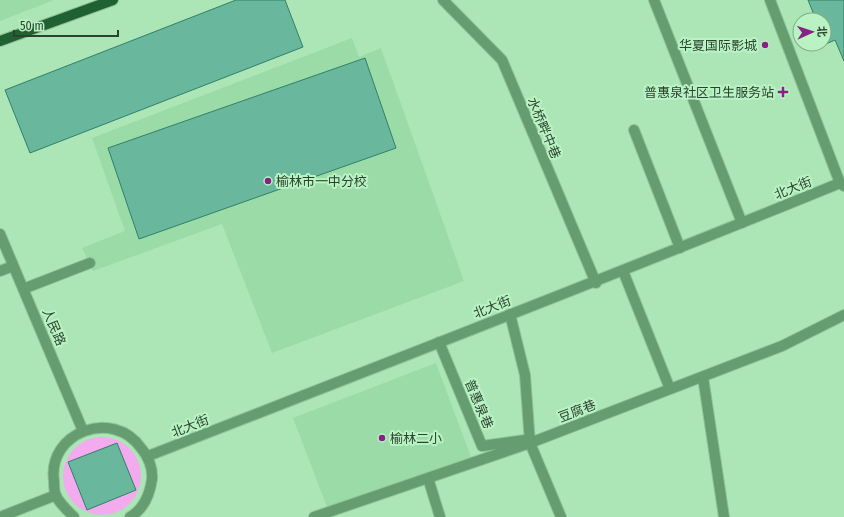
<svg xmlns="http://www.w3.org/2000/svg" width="844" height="517" viewBox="0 0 844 517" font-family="'Fira Sans Condensed','Noto Sans SC',sans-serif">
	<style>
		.built { fill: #9bdba7 }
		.green { fill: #f4aaee }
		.building { fill: #69b79c; stroke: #308168 }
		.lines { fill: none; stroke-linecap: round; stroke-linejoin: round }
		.minor-casing { stroke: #90c298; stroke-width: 12 }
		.major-casing { stroke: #90c298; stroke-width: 12 }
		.minor { stroke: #659c70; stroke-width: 10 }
		.major { stroke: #206132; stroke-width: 10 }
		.poi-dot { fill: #892086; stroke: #b9f3c3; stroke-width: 1.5 }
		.labels { text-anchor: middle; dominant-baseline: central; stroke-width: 4; stroke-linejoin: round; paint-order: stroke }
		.poi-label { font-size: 13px; fill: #2b422f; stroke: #b9f3c3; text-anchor: end }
		.street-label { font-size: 13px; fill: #2b422f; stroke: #b9f3c3 }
	</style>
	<rect width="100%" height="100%" fill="#ace6b6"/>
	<path class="built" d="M0,0H54L0,21Z
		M352,38L359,57L381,48L464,281L272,353L222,224L93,271L82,248L125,231L92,138Z
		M436,363L471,457L327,507L293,418Z"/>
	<path class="green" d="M63 476a39 39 0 1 1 78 0a39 39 0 1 1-78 0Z"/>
	<path class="building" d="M236,0H285L303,47L30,153L5,90Z
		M808,0H844V61L835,40L826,44L824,40V20H816Z
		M365,58L396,148L139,239L108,148Z
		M117,443L136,490L87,510L68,462Z"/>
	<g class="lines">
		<defs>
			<path id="minor" d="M443,0L502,60L596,283
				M654,0L742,223
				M770,0L840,183
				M634,130L680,248
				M0,234L83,431
				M0,271L13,266
				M623,271L670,389
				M23,289L90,263
				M510,314L525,375L530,443
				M439,342L482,446L525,440L530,443L561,517
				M703,377L724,517
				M148,456C379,366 610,277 840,183L844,186
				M428,478L440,517
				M0,517L56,495
				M74,517C68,511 60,504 56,496C54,492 54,486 54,481C47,432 113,408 141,448C148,456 153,468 152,479C150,493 144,509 130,517
				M314,517L530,443L782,346L844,315"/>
			<path id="major" d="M0,41L113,0"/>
		</defs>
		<use href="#minor" class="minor-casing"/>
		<use href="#major" class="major-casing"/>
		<use href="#minor" class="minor"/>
		<use href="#major" class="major"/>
	</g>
	<g class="poi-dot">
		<circle cx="765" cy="45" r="4"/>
		<path d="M781 86h4v4h4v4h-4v4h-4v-4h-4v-4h4z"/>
		<circle cx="268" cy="181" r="4"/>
		<circle cx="382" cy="438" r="4"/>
	</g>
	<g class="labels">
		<g class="poi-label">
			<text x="757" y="45">华夏国际影城</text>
			<text x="774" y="92">普惠泉社区卫生服务站</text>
			<text x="276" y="181" text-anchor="start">榆林市一中分校</text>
			<text x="390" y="438" text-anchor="start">榆林二小</text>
		</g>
		<g class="street-label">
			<text transform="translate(544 128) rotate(67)">水桥畔中巷</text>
			<text transform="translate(793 188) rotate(-22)">北大街</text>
			<text transform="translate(492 307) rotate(-21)">北大街</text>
			<text transform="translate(54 327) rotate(67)">人民路</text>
			<text transform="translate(479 404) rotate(67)">普惠泉巷</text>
			<text transform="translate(577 411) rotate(-21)">豆腐巷</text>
			<text transform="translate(190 426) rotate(-21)">北大街</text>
		</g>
	</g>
	<g transform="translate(812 32) rotate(87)"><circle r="19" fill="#b9f3c3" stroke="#80ac88"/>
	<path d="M0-3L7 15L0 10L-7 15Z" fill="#892086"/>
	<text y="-6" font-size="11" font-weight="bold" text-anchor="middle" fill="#2b422f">北</text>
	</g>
	<path d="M14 30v6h104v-6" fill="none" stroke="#2b422f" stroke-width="2"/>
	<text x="20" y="30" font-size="12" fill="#2b422f" stroke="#b9f3c3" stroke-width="3" paint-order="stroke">50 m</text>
</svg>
